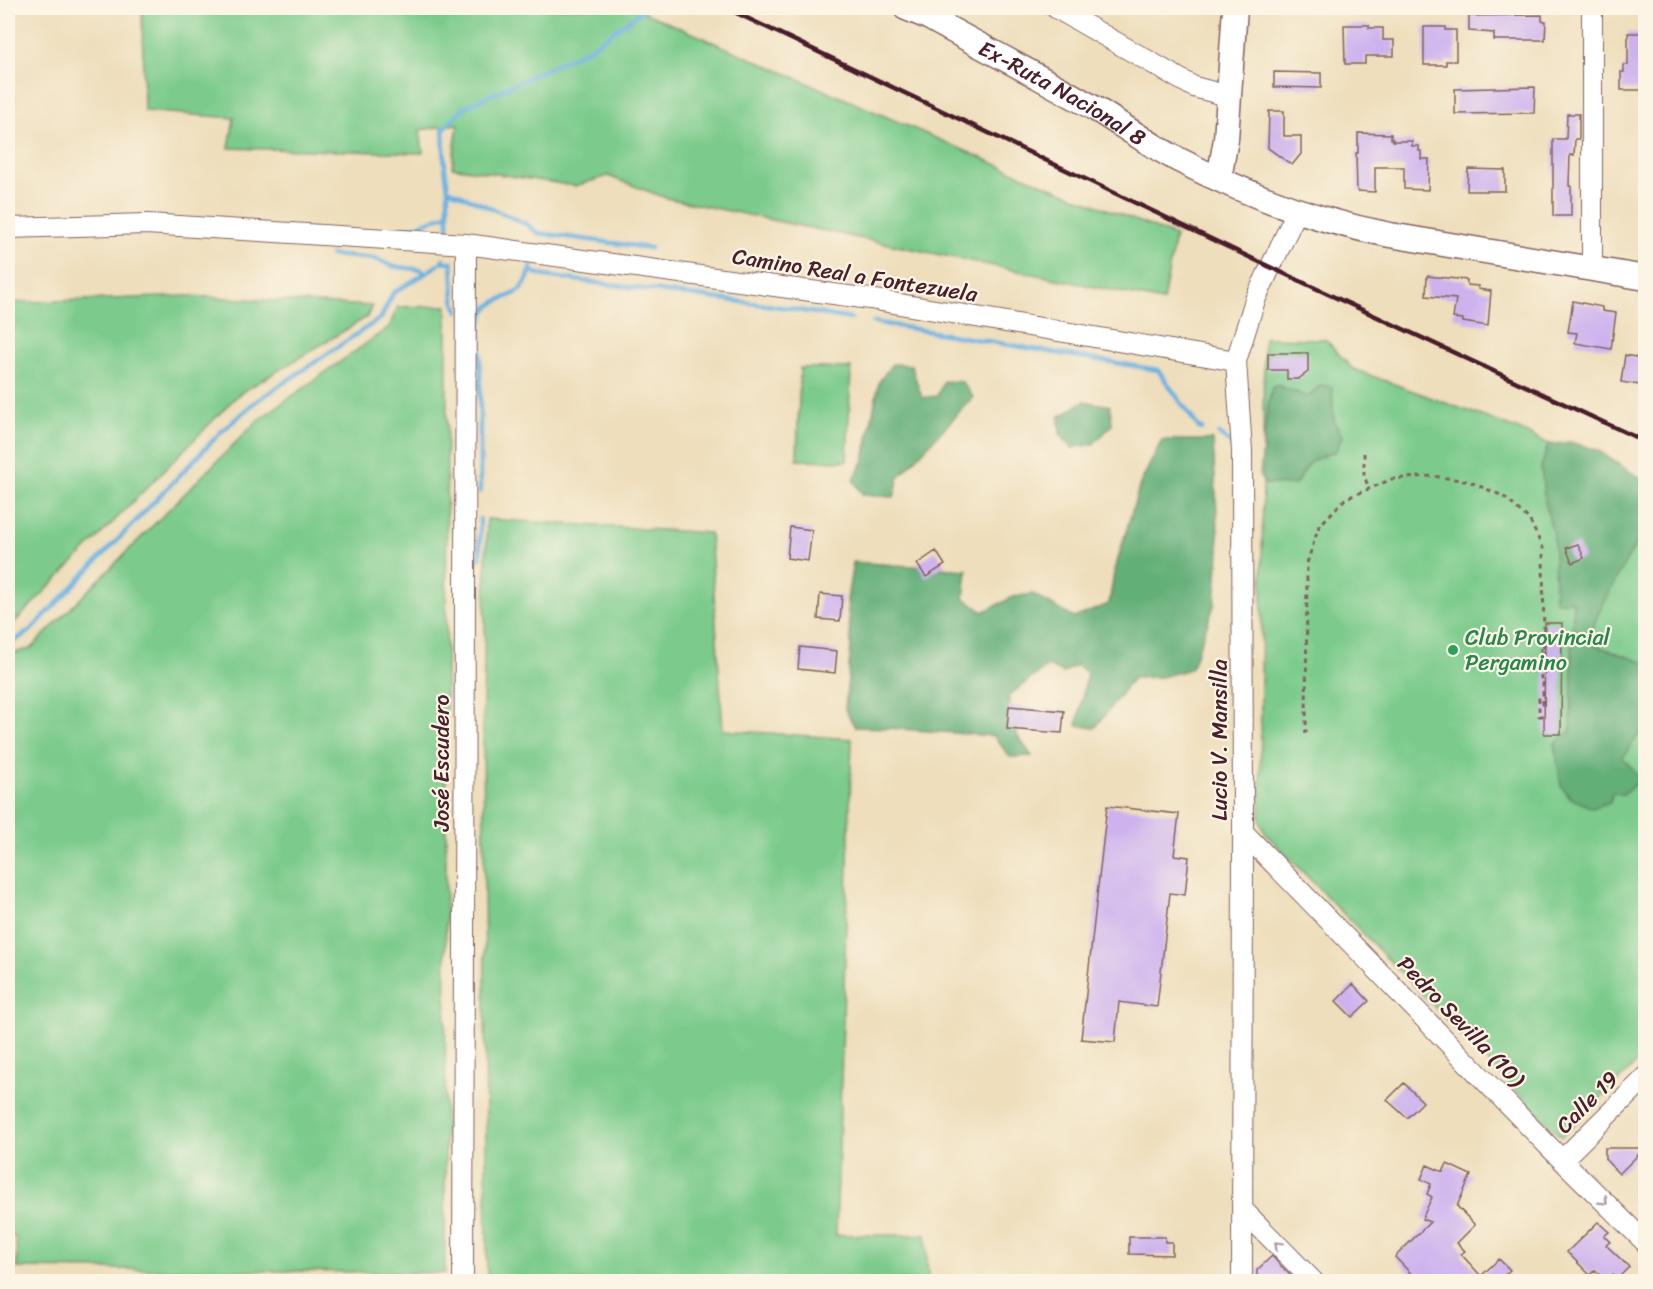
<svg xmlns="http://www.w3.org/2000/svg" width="1653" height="1289" viewBox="0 0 1653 1289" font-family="Sriracha,sans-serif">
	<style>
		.green { fill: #7bcb8c; stroke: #62755c; stroke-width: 1.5 }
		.forest { fill: #64af78; stroke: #576752; stroke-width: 1.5 }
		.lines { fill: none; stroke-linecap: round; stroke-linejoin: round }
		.stream { stroke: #69b0e0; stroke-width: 4.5 }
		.building { fill: #cdb2ee }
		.minor-casing { stroke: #83625e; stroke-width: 22 }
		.major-casing { stroke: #83625e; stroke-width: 27 }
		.path { stroke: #83625e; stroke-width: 3; stroke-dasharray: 4.5 4.5; stroke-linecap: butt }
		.minor { stroke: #fff; stroke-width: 20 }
		.major { stroke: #fff; stroke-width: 24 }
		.rail { stroke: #4a1f2b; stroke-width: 4.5 }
		.oneway { stroke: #ae9aa0 }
		.leisure-dot { fill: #2e9e5b; stroke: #fcf5e5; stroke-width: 2 }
		.labels { text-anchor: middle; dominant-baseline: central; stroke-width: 4.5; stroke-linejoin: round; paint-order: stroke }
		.street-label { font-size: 22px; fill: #4a1f2b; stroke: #fcf5e5 }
		.leisure-label { font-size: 22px; fill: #27864d; stroke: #fcf5e5; text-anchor: start }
	</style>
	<rect width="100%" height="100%" fill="#fcf5e5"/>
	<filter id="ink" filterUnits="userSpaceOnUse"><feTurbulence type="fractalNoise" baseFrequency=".0167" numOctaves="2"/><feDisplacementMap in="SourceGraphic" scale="12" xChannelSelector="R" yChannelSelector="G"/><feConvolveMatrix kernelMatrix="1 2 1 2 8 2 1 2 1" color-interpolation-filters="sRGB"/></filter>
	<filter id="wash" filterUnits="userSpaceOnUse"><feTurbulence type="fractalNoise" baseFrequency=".008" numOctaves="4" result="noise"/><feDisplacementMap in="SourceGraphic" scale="24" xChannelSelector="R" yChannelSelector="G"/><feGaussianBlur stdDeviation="1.35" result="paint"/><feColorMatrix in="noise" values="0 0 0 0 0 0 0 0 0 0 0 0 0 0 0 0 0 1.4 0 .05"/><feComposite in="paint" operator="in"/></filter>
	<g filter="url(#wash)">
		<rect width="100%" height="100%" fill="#eedebc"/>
		<path class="green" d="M142,8H634L1033,180L1175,236L1163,301L666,198L608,176L575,186L452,167L458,124L420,130L423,153L229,148L234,118L144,111Z
			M188,296L372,306L367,317L239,394L8,629V303Z
			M447,306L445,1273L17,1268L16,1237H8V654L30,649L257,421L389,327L398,307Z
			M1264,338L1325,339L1353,369L1514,428L1645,488V1055L1561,1137L1265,833L1260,820Z
			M800,368H851L847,461L797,460Z
			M487,519L710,533L723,730L852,739L836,1235H926L928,1281H487L483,713Z"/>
		<path class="forest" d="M892,364L911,365L922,398L937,396L944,381L962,382L973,397L899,477L894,497L863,495L853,480L864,460L879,382Z
			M1277,385L1308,397L1321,385L1332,387L1334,421L1342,436L1336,451L1311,461L1295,485L1265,484L1260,477L1266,418L1272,387Z
			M1084,401L1110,406L1112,425L1093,444L1072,448L1060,434L1059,417Z
			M1162,440H1213L1219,551L1215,603L1191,669L1161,677L1133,678L1095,728L1077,725L1087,673L1077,665L1063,673L1048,666L1008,696L1018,737L1032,756L1010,757L994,736L888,728L855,727L845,709L851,646L847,600L853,562L967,570L964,598L983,612L1013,597L1033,594L1074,618L1109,604L1114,573L1140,484Z
			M1570,442L1597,450L1635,475L1645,480V528L1605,599L1586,642L1645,663V729L1640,733L1622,758L1640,776L1639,781L1623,794L1612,793L1610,802L1592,808L1571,798L1561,786L1555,743L1571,731L1573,601H1555L1554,540L1545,501L1541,467L1548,445Z"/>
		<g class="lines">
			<path class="stream" d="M448,189L526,224L538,233L650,248
				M401,231L448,214
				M448,233V189L445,168L443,130L463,108L589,49L639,13L645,8
				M331,255L376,259L392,266L422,270L426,273
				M442,262H452L454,299L458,311
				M531,266L530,271L545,276L781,307L851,319
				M873,322L1158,370L1199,428L1202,429
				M1219,434L1232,444V448
				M480,492V324C482,320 483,314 486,310C502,291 522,303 530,271
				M480,519V559
				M8,645L31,630L222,431L255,402L381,318L393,293L426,273L442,262L443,259"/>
		</g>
		<g id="blocks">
			<path class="building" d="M1542,15V21H1546L1545,40H1494V33L1469,31V16Z
				M1344,25H1369V28H1383V40H1394V56H1365V64H1345Z
				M1424,27H1445V30H1456V61H1446V65H1424Z
				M1628,33H1646V90H1621V72H1624V65H1628Z
				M1274,72L1321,73V88L1274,87Z
				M1535,87L1534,113L1455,114V89Z
				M1269,111H1284V136H1301V154L1292,165L1268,148Z
				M1567,114H1579V139H1575L1574,156L1570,155L1569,186H1571V216H1553V139H1566Z
				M1358,133L1391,134V139H1393V141H1412V146H1419V151H1421V159H1429L1428,190L1404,189V167H1375V192L1357,191L1356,153H1358Z
				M1468,169L1505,170V191H1467Z
				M1427,276L1467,280V285L1478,286V289L1491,291L1488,326L1463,322V319L1453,318L1456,299L1426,296Z
				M1573,301L1602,307V311L1616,313L1611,349L1575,343L1577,333L1568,332Z
				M1268,353H1308V372L1298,379H1287V370H1268Z
				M1625,355L1646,359V386L1621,382Z
				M790,527L812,530L808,561L787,558Z
				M1578,544L1584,558L1572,563L1566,548Z
				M936,551L945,565L926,577L917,564Z
				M820,594L842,596L840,621L818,619Z
				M1545,623H1562L1561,734H1544Z
				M800,647L837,651L835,673L798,669Z
				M1009,706L1064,711L1062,733L1007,729Z
				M1107,806L1179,814L1174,855L1189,857L1185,895L1170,893L1157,1007L1119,1002L1115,1042L1081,1039Z
				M1353,984L1369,1001L1352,1017L1336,1001Z
				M1404,1083L1423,1102L1407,1118L1387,1100Z
				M1605,1148H1645L1619,1174L1605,1159Z
				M1447,1164L1471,1175L1457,1206L1475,1225L1457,1243L1465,1251L1461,1254L1481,1276L1499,1259L1510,1270L1498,1281H1418L1395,1257L1430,1222L1422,1219L1432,1197L1427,1194L1431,1184L1421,1179L1427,1165L1443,1172Z
				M1598,1222L1609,1232L1604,1236L1610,1242L1606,1245L1629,1267L1618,1278L1613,1274L1606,1281L1595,1270L1590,1275L1567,1252Z
				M1129,1237H1165V1242H1172V1255L1129,1254Z
				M1272,1256L1279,1264L1296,1281H1261L1257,1277V1270Z"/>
		</g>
	</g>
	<g filter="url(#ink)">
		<use href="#blocks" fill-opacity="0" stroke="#83625e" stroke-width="1.5"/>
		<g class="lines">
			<defs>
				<path id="minor" d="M1056,8L1194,87L1228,96
					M8,228L147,224L466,244L870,299L1236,361
					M1592,270V8
					M1243,832L1562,1160L1646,1243
					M1562,1160L1646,1077
					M1242,1209L1314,1282
					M463,1282L466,244
					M1242,1282L1243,832L1242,451L1236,361L1255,300L1297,211"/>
				<g id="major">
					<path id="s1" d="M906,8L928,17C985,49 1043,78 1099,111C1125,127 1150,145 1177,159C1245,194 1316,221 1390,235L1646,278"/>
					<path d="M1219,179L1226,139L1235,8"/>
				</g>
			</defs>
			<use href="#minor" class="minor-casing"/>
			<use href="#major" class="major-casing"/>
			<path class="path" d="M1364,453V476L1369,488
				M1544,642H1541V678H1543V706L1545,705
				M1545,673H1544V652H1545
				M1543,716H1539V697H1543
				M1304,732H1306L1307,563L1319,526L1345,499L1392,479L1432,476L1468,481L1503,496L1529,519L1543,548L1544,650H1545
				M1641,783L1646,779"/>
			<use href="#minor" class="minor"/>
			<use href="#major" class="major"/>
			<path class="rail" d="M726,8L1270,267L1646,442"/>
		</g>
		<defs><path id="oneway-chevron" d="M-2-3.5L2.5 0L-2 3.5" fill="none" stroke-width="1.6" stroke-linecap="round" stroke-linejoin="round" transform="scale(1.5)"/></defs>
		<g class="oneway">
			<use href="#oneway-chevron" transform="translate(1604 1201) rotate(45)"/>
			<use href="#oneway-chevron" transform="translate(1278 1245) rotate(-135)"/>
		</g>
	</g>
	<circle class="leisure-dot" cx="1453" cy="650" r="6"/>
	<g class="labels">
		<g class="street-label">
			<text stroke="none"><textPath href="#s1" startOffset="178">Ex-Ruta Nacional 8</textPath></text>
			<text transform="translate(855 275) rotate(9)">Camino Real a Fontezuela</text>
			<text transform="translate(1219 740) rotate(-90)">Lucio V. Mansilla</text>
			<text transform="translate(441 763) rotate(-90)">José Escudero</text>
			<text transform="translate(1461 1021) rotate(46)">Pedro Sevilla (10)</text>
			<text transform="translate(1587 1102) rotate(-45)">Calle 19</text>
		</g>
		<g class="leisure-label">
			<text x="1465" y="637">Club Provincial<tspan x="1465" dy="25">Pergamino</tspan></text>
		</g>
	</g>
	<rect width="1653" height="1289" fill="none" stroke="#fcf5e5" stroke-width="30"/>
</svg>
